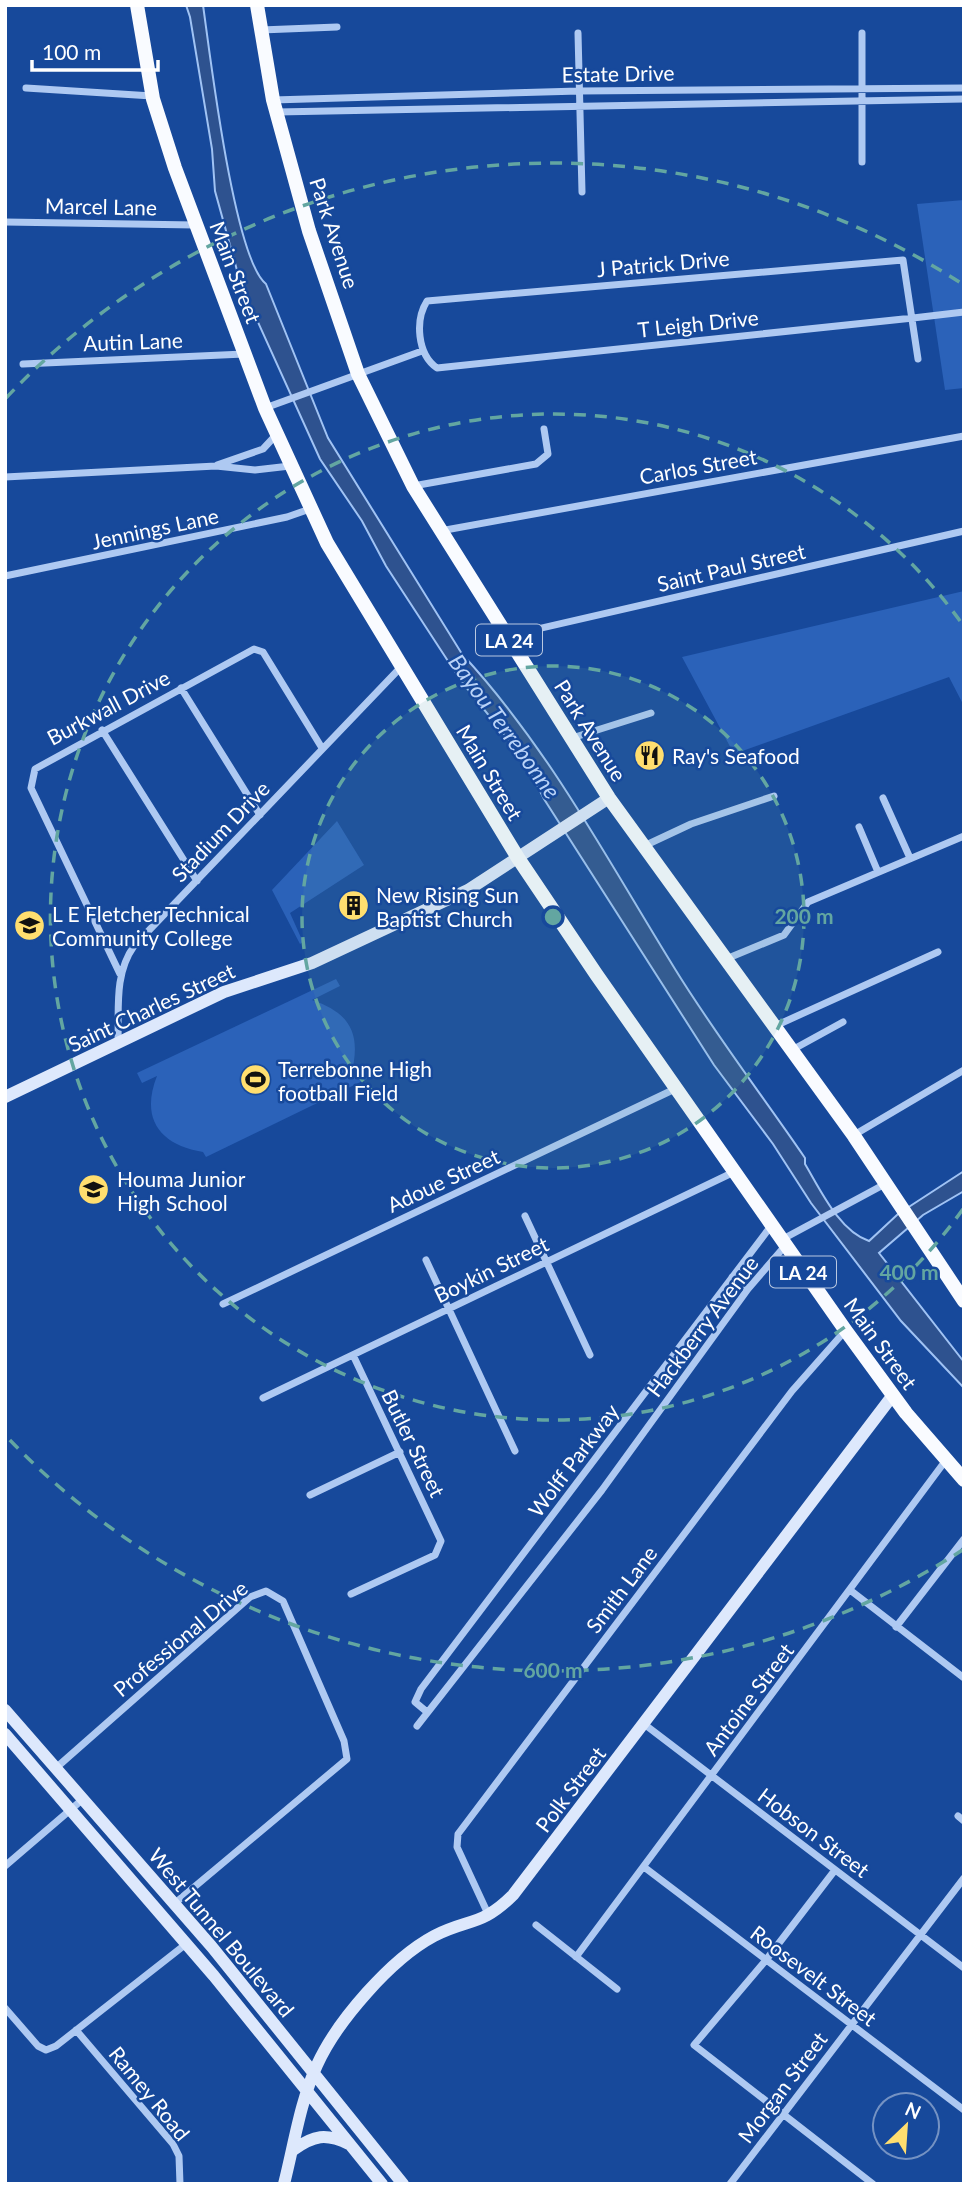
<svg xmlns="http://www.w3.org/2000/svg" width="969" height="2189" viewBox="0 0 969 2189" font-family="Lato,sans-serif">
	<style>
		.green { fill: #2b62b9 }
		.water { fill: #2e528f; stroke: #a0c3f4; stroke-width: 2 }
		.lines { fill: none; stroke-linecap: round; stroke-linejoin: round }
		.street { stroke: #aec9f2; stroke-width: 7 }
		.secondary { stroke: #dde8fc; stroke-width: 12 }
		.primary { stroke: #f9fbff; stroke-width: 14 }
		.ring { fill: none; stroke: #63a6a1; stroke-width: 3.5; stroke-dasharray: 12 9 }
		.labels { text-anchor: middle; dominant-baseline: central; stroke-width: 5; stroke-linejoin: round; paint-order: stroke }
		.shield { fill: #17499b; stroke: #b9c8e1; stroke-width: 2 }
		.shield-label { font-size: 19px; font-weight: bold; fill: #fff }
		.street-label { font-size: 21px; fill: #fff; stroke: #17499b }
		.poi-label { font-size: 21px; fill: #fff; stroke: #17499b; text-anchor: start }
		.water-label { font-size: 23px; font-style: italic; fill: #bad3f8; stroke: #17499b }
		.centre { fill: #63a6a1; stroke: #17499b; stroke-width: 3.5 }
		.ring-label { font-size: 21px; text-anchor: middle; font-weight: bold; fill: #63a6a1; stroke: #17499b; stroke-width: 5; stroke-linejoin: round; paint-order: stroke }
	</style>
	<rect width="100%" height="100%" fill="#17499b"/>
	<path class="green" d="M964,200V388L945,390L917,204Z
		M964,591V706L949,677L734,754L682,657Z
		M337,821L364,865L290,913L303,942L300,944L272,890Z
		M336,979L340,986L312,1000C353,1014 361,1036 351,1076L375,1065L379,1073L206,1157L203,1152C160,1145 140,1119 157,1076L142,1083L137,1073Z"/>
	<path class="water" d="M186,5H203C210,54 234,259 266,284L328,438L462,654C549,748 608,861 675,969C715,1034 762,1095 805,1158V1164C820,1189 839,1231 869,1241L898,1214L964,1171V1191L923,1215L879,1253L964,1362V1388L901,1321L811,1203L773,1144L714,1065L544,799L524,759L461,681L386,566L362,521L320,459L252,309L248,310L215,191L212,149L190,17Z"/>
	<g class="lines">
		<path class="street" d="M261,30L337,27
			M578,33L582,192
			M862,33V162
			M26,88L152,96
			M273,100L579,91L964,88
			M277,112L964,99
			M5,222L195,225
			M918,359L903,260L427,301C415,320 417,354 437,368L913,318L964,312
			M23,364L244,354
			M265,408L422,351
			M217,465L263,449L276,435
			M5,477L216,466L255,470L290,466
			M413,486L536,464L548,454L544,429
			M440,531L964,436
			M5,576L287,517L310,509
			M507,636L964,531
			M181,688L260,815
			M102,730L197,881
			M572,738L651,713
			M883,798L910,858
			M859,827L878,872
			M644,846L691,824L774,796
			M726,959L784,935L808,902L964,836
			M120,974L31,788L35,769L254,649L263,652L322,748
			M775,1026L938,952
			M118,1043C119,1009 114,974 134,946L401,667
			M792,1050L843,1022
			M854,1135L964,1070
			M525,1216L590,1355
			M781,1240L885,1184
			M426,1260L515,1451
			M732,1277L748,1289
			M223,1304L677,1088
			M263,1398L734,1172
			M310,1495L400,1452
			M850,1590L964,1678
			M351,1594L435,1555L441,1541L353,1355
			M896,1627L964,1539
			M427,1712L415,1702L421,1689L771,1226
			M644,1724L964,1968
			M417,1726L602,1490L748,1289L785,1246
			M57,1767L250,1597L266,1591L283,1601L344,1741L347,1759L174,1904
			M958,1816L964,1821
			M5,1866L83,1799
			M644,1867L964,2110
			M835,1870L766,1960L694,2045L873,2184
			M489,1916L457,1847L458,1834L792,1391L845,1331
			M536,1925L617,1989
			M576,1957L946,1460
			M5,2008L38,2046L46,2050L56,2046L186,1944
			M76,2030L173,2144L179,2156L180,2184
			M730,2184L964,1878"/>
		<path class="secondary" d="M5,1097L224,992L312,963L468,890L609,798
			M5,1710L212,1947L403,2184
			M5,1734L214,1976L382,2184
			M293,2150C314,2135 326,2133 349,2144
			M284,2184C294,2145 300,2102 317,2065C337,2021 391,1959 434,1936C469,1918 481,1927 513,1895L893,1395"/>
		<path class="primary" d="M137,5L153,99L175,168L265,408L327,543L518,858L596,974L846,1331L906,1413L964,1480
			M257,5L273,100L309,231L358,374L413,486L609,798L854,1136L964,1301"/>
	</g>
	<circle cx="553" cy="917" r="251" fill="#63a6a1" fill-opacity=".12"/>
	<g class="ring">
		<circle cx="553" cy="917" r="251"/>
		<path d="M963 1209A503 503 0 1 1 963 625"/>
		<path d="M964 1549A754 754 0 0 1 6 1436M6 398A754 754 0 0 1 964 285"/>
	</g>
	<defs>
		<symbol id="restaurant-disc" viewBox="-11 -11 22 22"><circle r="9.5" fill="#ffde6f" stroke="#17499b"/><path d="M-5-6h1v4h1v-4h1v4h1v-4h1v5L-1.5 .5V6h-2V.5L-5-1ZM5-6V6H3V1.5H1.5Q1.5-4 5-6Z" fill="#111"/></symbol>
		<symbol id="building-disc" viewBox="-11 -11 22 22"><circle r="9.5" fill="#ffde6f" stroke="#17499b"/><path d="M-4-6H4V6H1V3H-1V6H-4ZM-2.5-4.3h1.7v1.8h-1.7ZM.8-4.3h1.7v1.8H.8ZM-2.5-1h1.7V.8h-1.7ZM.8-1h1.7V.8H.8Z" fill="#111"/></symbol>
		<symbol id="university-disc" viewBox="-11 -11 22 22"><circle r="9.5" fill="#ffde6f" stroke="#17499b"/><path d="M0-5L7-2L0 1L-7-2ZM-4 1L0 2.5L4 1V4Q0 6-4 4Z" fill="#111"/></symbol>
		<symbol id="stadium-disc" viewBox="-11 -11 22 22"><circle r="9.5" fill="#ffde6f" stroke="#17499b"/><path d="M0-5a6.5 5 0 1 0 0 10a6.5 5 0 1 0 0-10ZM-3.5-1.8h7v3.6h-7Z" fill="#111"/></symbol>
		<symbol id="school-disc" viewBox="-11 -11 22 22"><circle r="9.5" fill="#ffde6f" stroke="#17499b"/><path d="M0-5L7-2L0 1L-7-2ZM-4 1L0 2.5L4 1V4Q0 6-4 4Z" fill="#111"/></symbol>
	</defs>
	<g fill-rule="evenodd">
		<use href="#restaurant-disc" x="632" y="738" width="35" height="35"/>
		<use href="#building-disc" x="336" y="888" width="35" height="35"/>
		<use href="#university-disc" x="12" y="908" width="35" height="35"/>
		<use href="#stadium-disc" x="238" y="1062" width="35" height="35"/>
		<use href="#school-disc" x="76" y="1172" width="35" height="35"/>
	</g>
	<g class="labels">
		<g class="shield">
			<rect x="476" y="624.5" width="66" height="31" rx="5"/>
			<rect x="770" y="1256.5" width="66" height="31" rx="5"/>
		</g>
		<g class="shield-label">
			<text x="509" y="640">LA 24</text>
			<text x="803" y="1272">LA 24</text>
		</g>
		<g class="street-label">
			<text transform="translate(618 73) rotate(-1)">Estate Drive</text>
			<text transform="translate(101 206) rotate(1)">Marcel Lane</text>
			<text transform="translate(335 233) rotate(72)">Park Avenue</text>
			<text transform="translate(663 263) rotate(-5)">J Patrick Drive</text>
			<text transform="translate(236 272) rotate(69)">Main Street</text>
			<text transform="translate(698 323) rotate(-6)">T Leigh Drive</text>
			<text transform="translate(133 341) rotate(-2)">Autin Lane</text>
			<text transform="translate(698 466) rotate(-10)">Carlos Street</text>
			<text transform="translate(155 528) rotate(-12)">Jennings Lane</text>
			<text transform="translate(731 567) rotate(-13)">Saint Paul Street</text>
			<text transform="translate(108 707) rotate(-28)">Burkwall Drive</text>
			<text transform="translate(591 730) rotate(58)">Park Avenue</text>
			<text transform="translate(490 772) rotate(59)">Main Street</text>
			<text transform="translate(220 831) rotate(-46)">Stadium Drive</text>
			<text transform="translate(151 1007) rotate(-25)">Saint Charles Street</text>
			<text transform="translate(443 1180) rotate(-25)">Adoue Street</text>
			<text transform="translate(491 1269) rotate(-26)">Boykin Street</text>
			<text transform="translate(702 1326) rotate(-53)">Hackberry Avenue</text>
			<text transform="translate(881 1343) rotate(54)">Main Street</text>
			<text transform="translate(414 1443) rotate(64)">Butler Street</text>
			<text transform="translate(573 1460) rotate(-53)">Wolff Parkway</text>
			<text transform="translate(621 1589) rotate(-53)">Smith Lane</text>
			<text transform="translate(180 1638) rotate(-40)">Professional Drive</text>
			<text transform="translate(748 1699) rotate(-53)">Antoine Street</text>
			<text transform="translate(570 1789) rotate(-53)">Polk Street</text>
			<text transform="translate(814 1832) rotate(37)">Hobson Street</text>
			<text transform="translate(222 1932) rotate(50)">West Tunnel Boulevard</text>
			<text transform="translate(814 1975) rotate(37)">Roosevelt Street</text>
			<text transform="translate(782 2087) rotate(-53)">Morgan Street</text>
			<text transform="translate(150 2093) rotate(51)">Ramey Road</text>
		</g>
		<g class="poi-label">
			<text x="672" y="755">Ray's Seafood</text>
			<text x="376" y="894">New Rising Sun<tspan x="376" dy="24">Baptist Church</tspan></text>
			<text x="52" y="913">L E Fletcher Technical<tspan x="52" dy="24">Community College</tspan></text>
			<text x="278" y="1068">Terrebonne High<tspan x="278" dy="24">football Field</tspan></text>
			<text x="117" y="1178">Houma Junior<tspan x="117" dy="24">High School</tspan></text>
		</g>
		<g class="water-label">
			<text transform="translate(505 726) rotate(54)">Bayou Terrebonne</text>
		</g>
	</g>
	<circle cx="553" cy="917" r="10" class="centre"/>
	<g class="ring-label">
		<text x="804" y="924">200 m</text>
		<text x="909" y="1280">400 m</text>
		<text x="553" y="1678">600 m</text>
	</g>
	<rect width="969" height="2189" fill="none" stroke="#ffffff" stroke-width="14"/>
	<g transform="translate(906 2126) rotate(25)"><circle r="33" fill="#17499b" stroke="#7492c3" stroke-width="2"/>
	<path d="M0-5L12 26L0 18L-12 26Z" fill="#ffde6f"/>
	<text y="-10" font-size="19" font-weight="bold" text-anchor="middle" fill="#ffffff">N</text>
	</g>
	<path d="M32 60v10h126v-10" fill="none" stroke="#ffffff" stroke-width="3.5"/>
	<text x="42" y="60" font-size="21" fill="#ffffff" stroke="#17499b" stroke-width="5" paint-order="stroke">100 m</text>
</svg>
